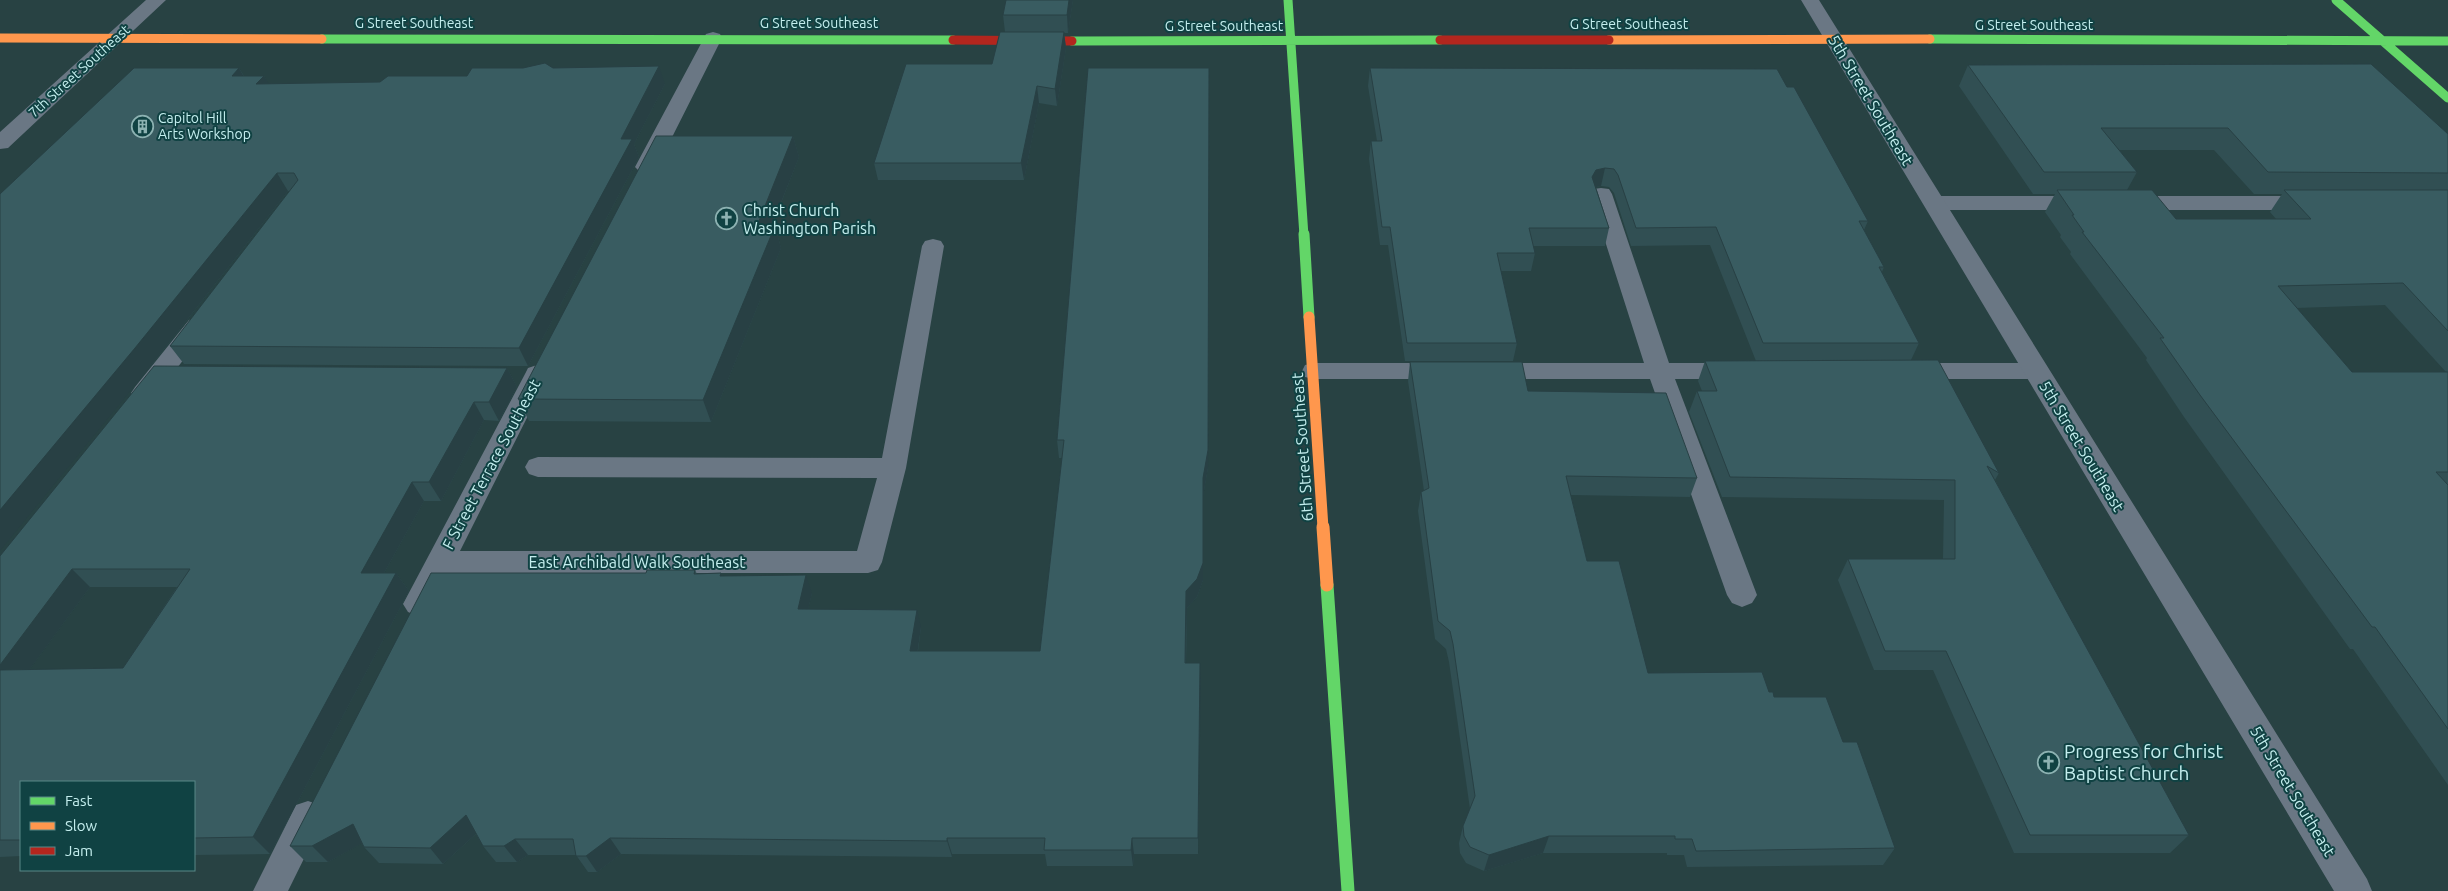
<svg xmlns="http://www.w3.org/2000/svg" width="2448" height="891" viewBox="0 0 2448 891" font-family="Ubuntu,sans-serif">
	<style>
		.lines { fill: none; stroke-linecap: round; stroke-linejoin: round }
		.lane { fill: #6a7784; fill-rule: evenodd }
		.street { fill: #6a7784; fill-rule: evenodd }
		.fast-far2 { stroke: #63d668; stroke-width: 9 }
		.fast-far1 { stroke: #63d668; stroke-width: 11 }
		.fast { stroke: #63d668; stroke-width: 13 }
		.slow-far2 { stroke: #ff974d; stroke-width: 9 }
		.slow-far1 { stroke: #ff974d; stroke-width: 11 }
		.slow { stroke: #ff974d; stroke-width: 13 }
		.jam { stroke: #b3261e; stroke-width: 9 }
		.wall { fill: #314f53; fill-rule: evenodd }
		.shaded-wall { fill: #284044 }
		.building { fill: #395c61; stroke: #284044 }
		.labels { text-anchor: middle; dominant-baseline: central; stroke-width: 4; stroke-linejoin: round; paint-order: stroke }
		.far-street-label { font-size: 14px; fill: #c4eeee; stroke: #104243 }
		.far-poi-label { font-size: 14px; fill: #c4eeee; stroke: #104243; text-anchor: start }
		.street-label { font-size: 16px; fill: #c4eeee; stroke: #104243 }
		.poi-label { font-size: 16px; fill: #c4eeee; stroke: #104243; text-anchor: start }
		.near-poi-label { font-size: 19px; fill: #c4eeee; stroke: #104243; text-anchor: start }
	</style>
	<rect width="100%" height="100%" fill="#284243"/>
	<g class="lines">
		<path class="lane" d="M713,32L720,34L722,38L657,167L653,171L646,173L639,171L635,167L704,38L706,34Z
			M1601,188L1609,189L1612,194L1669,363H1738L1747,365L1750,371L1747,377L1738,379H1675L1757,595L1752,603L1742,607L1732,603L1727,595L1650,379H1488L1479,377L1476,371L1479,365L1488,363H1644L1590,194L1593,189Z
			M1935,196H2086L2094,198L2097,203L2094,208L2086,210H1935L1927,208L1924,203L1927,198Z
			M2128,196H2311L2319,198L2322,203L2319,208L2311,210H2128L2120,208L2117,203L2120,198Z
			M933,239L941,241L944,246L906,468L882,562L878,570L868,573H448L428,612L418,616L408,612L403,604L525,374L528,368L537,365L546,368L549,374L460,551H857L877,478L538,477L529,474L525,467L529,460L538,457L882,458L922,246L925,241Z
			M197,318L205,320L209,326L205,332L153,399L144,402L135,399L131,393L135,387L189,320Z
			M1314,363H1444L1453,365L1456,371L1453,377L1444,379H1314L1305,377L1302,371L1305,365Z
			M1907,363H2036L2045,365L2048,371L2045,377L2036,379H1907L1898,377L1895,371L1898,365Z
			M308,801L320,805L325,816L288,891H253L296,805Z"/>
		<path class="street" d="M146,0H166L8,148L0,149V132Z
			M1801,0H1819L2367,879L2372,891H2334Z"/>
		<path class="fast-far2" d="M1288,0L1304,236
			M2336,0L2448,98
			M322,39L953,40
			M1930,39L2448,41
			M1072,41L1440,40"/>
		<path class="fast-far1" d="M1304,234L1309,317"/>
		<path class="fast" d="M1327,585L1348,891"/>
		<path class="slow-far2" d="M0,38L322,39
			M1609,40L1930,39"/>
		<path class="slow-far1" d="M1309,317L1323,528"/>
		<path class="slow" d="M1323,527L1327,585"/>
		<path class="jam" d="M953,40L1072,41
			M1440,40H1609"/>
	</g>
	<path class="wall" d="M1006,0H1073L1068,33H1064L1066,48L1057,106L1039,103L1024,180H878L874,163L992,64L1005,32L1003,15Z
		M1968,65L2448,134V785L2353,649H2350L2184,417L2146,360L2147,358L2070,254L2071,252L2060,237L2061,235L2045,212L2055,194H2033L1959,86ZM2119,150H2214L2254,194H2282L2270,212L2276,219H2176L2127,190L2137,172ZM2385,305L2446,372H2352L2296,308Z
		M239,68L244,76H264L268,84L380,82L467,76L553,68L665,84L634,144L639,157L528,366L184,364L170,346L290,191H288L150,367Z
		M1088,68L1208,468L1203,496V580L1197,597L1187,608L1186,663H1200L1198,854H1134L1133,866H1047L1045,854H952V857L621,854L597,872H588L576,855H528L517,862H496L483,846L476,834L443,864L379,863L364,847L362,843L328,862H306L290,846L646,573L695,570L697,574L722,576L812,593L808,609L921,627L918,651H1040L1062,458H1059L1057,440Z
		M1370,68L1787,87L1868,221L1864,230L1884,267L1882,272L1919,343L1911,360L1999,473L1995,480L2189,835L2170,853H2014L1933,670H1874L1838,580L1848,559H1943L1944,500L1722,497L1689,412L1697,391H1702L1698,381L1705,361H1756L1710,245L1631,246L1614,193L1609,187L1601,186L1596,187L1609,228L1605,246H1533L1535,253L1531,271H1501L1517,343L1513,361H1405L1388,245H1380L1369,159L1371,141H1377L1368,86Z
		M793,136L799,157L772,226H775L781,248L711,422L529,421L518,399Z
		M1410,362L1528,391L1697,478L1690,497L1571,495L1587,561L1648,673L1769,692L1774,697L1843,742L1895,848L1883,865L1687,867L1684,855H1667V853H1543L1484,871L1466,863L1460,853L1459,843L1463,826L1470,809L1449,662L1446,649L1435,639L1418,511L1421,492L1424,491L1408,381Z
		M507,368L517,387L499,421L484,420L441,501H424L384,573H396L409,591L270,854L194,855V782H21V856L0,857V556ZM90,587H177L123,668L29,670Z"/>
	<path class="shaded-wall" d="M1069,0H1073L1068,33L1067,15Z
		M1064,32L1066,48L1057,106L1055,89Z
		M659,66L665,84L634,144L639,157L528,366L519,348L621,139Z
		M239,68L249,86L232,76Z
		M1209,68L1208,468L1203,496V580L1197,597L1187,608L1185,680V663L1186,591L1203,478Z
		M264,76L274,93L256,84Z
		M1037,86L1039,103L1024,180L1021,163Z
		M793,136L799,157L763,248L757,226Z
		M1605,168L1601,186L1591,188L1592,177L1596,170Z
		M277,173L288,191L150,367L0,551V510Z
		M775,226L781,248L711,422L703,400Z
		M507,368L517,387L499,421L489,402Z
		M474,402L484,420L441,501L429,482Z
		M412,482L424,501L374,591L361,573Z
		M72,569L90,587L16,688L0,674V665Z
		M396,573L409,591L270,854L253,837Z
		M806,575L812,593L804,627L798,609Z
		M917,610L921,627L915,669L910,651Z
		M1200,663L1201,680L1198,854V838Z
		M466,815L478,832L443,864L430,848Z
		M353,824L368,840L328,862L312,846Z
		M1549,836L1543,853L1484,871L1489,855Z
		M610,838L621,854L597,872L586,856Z
		M947,838L952,854V857L947,841Z
		M1132,838L1134,854L1133,866L1131,850Z
		M515,839L528,855L517,862L504,846Z"/>
	<path class="building" d="M1006,0H1069L1067,15H1003Z
		M1000,32H1064L1055,89L1037,86L1021,163H874L906,64H992Z
		M545,63L553,68L659,66L621,139H632L519,348L170,346L298,180L294,173H277L135,348L0,510V194L134,68H239L232,76H264L256,84L380,82L388,76H467L472,68H523Z
		M2371,64L2448,134V173L2268,172L2228,128H2101L2137,172H2044L1968,65Z
		M1088,68H1209L1208,450L1203,478V563L1197,579L1186,591L1185,663H1200L1198,838H1132L1131,850H1044L1045,838H947V841L610,838L586,856H576L573,839H515L504,846H483L466,815L430,848L364,847L353,824L312,846H290L431,573H646L647,570H695L694,574L721,573L720,576L806,575L798,609L917,610L910,651H1040L1064,440H1057Z
		M1370,68L1777,69L1787,87H1794L1868,221H1859L1884,267H1879L1919,343H1763L1716,227L1636,228L1618,175L1614,169L1605,168L1596,170L1592,177L1609,228H1529L1535,253H1497L1517,343H1407L1390,227H1382L1371,141H1382Z
		M656,136H793L757,226H775L703,400L518,399Z
		M2057,190H2152L2176,219H2311L2284,190H2448V331L2403,283L2278,286L2352,372H2448V472H2436L2448,485V729L2375,627H2372L2200,395L2160,338H2164L2082,232H2084L2072,215H2074Z
		M1938,360L1999,473L1987,466L2189,835H2030L1946,651H1885L1848,559H1955V480L1730,477L1697,391H1717L1705,361Z
		M1410,362H1522L1528,391L1666,393L1697,478L1566,476L1587,561H1619L1648,673L1762,672L1769,692H1773L1774,697H1826L1843,742H1857L1895,848L1696,851L1692,839H1675V836H1549L1489,855L1470,847L1464,836L1463,826L1475,796L1453,644L1450,631L1438,621L1421,492L1429,488Z
		M154,366L507,368L489,402H474L429,482H412L361,573H396L253,837L194,838V782H21V840H0V670L123,668L190,569H72L0,665V556Z"/>
	<defs>
		<symbol id="building-ring" viewBox="-11 -11 22 22"><circle r="9.5" fill="#104243" stroke="#8db2b2" stroke-width="1.5"/><path d="M-4-6H4V6H1V3H-1V6H-4ZM-2.5-4.3h1.7v1.8h-1.7ZM.8-4.3h1.7v1.8H.8ZM-2.5-1h1.7V.8h-1.7ZM.8-1h1.7V.8H.8Z" fill="#8db2b2"/></symbol>
		<symbol id="church-ring" viewBox="-11 -11 22 22"><circle r="9.5" fill="#104243" stroke="#8db2b2" stroke-width="1.5"/><path d="M-1.2-6h2.4v3.5h3.3v2.4h-3.3V6h-2.4V-.1h-3.3v-2.4h3.3Z" fill="#8db2b2"/></symbol>
	</defs>
	<g fill-rule="evenodd">
		<use href="#building-ring" x="130" y="114" width="25" height="25"/>
		<use href="#church-ring" x="714" y="206" width="25" height="25"/>
		<use href="#church-ring" x="2036" y="750" width="25" height="25"/>
	</g>
	<g class="labels">
		<g class="far-street-label">
			<text x="414" y="23">G Street Southeast</text>
			<text x="819" y="23">G Street Southeast</text>
			<text x="1629" y="24">G Street Southeast</text>
			<text x="2034" y="25">G Street Southeast</text>
			<text x="1224" y="26">G Street Southeast</text>
			<text transform="translate(79 71) rotate(-42)">7th Street Southeast</text>
		</g>
		<g class="far-poi-label">
			<text x="158" y="118">Capitol Hill<tspan x="158" dy="16">Arts Workshop</tspan></text>
		</g>
		<g class="street-label">
			<text transform="translate(1871 100) rotate(59)">5th Street Southeast</text>
			<text transform="translate(2082 446) rotate(59)">5th Street Southeast</text>
			<text transform="translate(1302 447) rotate(-94)">6th Street Southeast</text>
			<text transform="translate(491 464) rotate(-62)">F Street Terrace Southeast</text>
			<text x="637" y="562">East Archibald Walk Southeast</text>
			<text transform="translate(2293 791) rotate(59)">5th Street Southeast</text>
		</g>
		<g class="poi-label">
			<text x="743" y="210">Christ Church<tspan x="743" dy="18">Washington Parish</tspan></text>
		</g>
		<g class="near-poi-label">
			<text x="2064" y="751">Progress for Christ<tspan x="2064" dy="22">Baptist Church</tspan></text>
		</g>
	</g>
	<rect x="20" y="781" width="175" height="90" fill="#104243" stroke="#588787"/>
	<rect x="30" y="797" width="25" height="8" fill="#63d668" stroke="#588787"/>
	<text x="65" y="806" font-size="15" fill="#c4eeee">Fast</text>
	<rect x="30" y="822" width="25" height="8" fill="#ff974d" stroke="#588787"/>
	<text x="65" y="831" font-size="15" fill="#c4eeee">Slow</text>
	<rect x="30" y="847" width="25" height="8" fill="#b3261e" stroke="#588787"/>
	<text x="65" y="856" font-size="15" fill="#c4eeee">Jam</text>
</svg>
